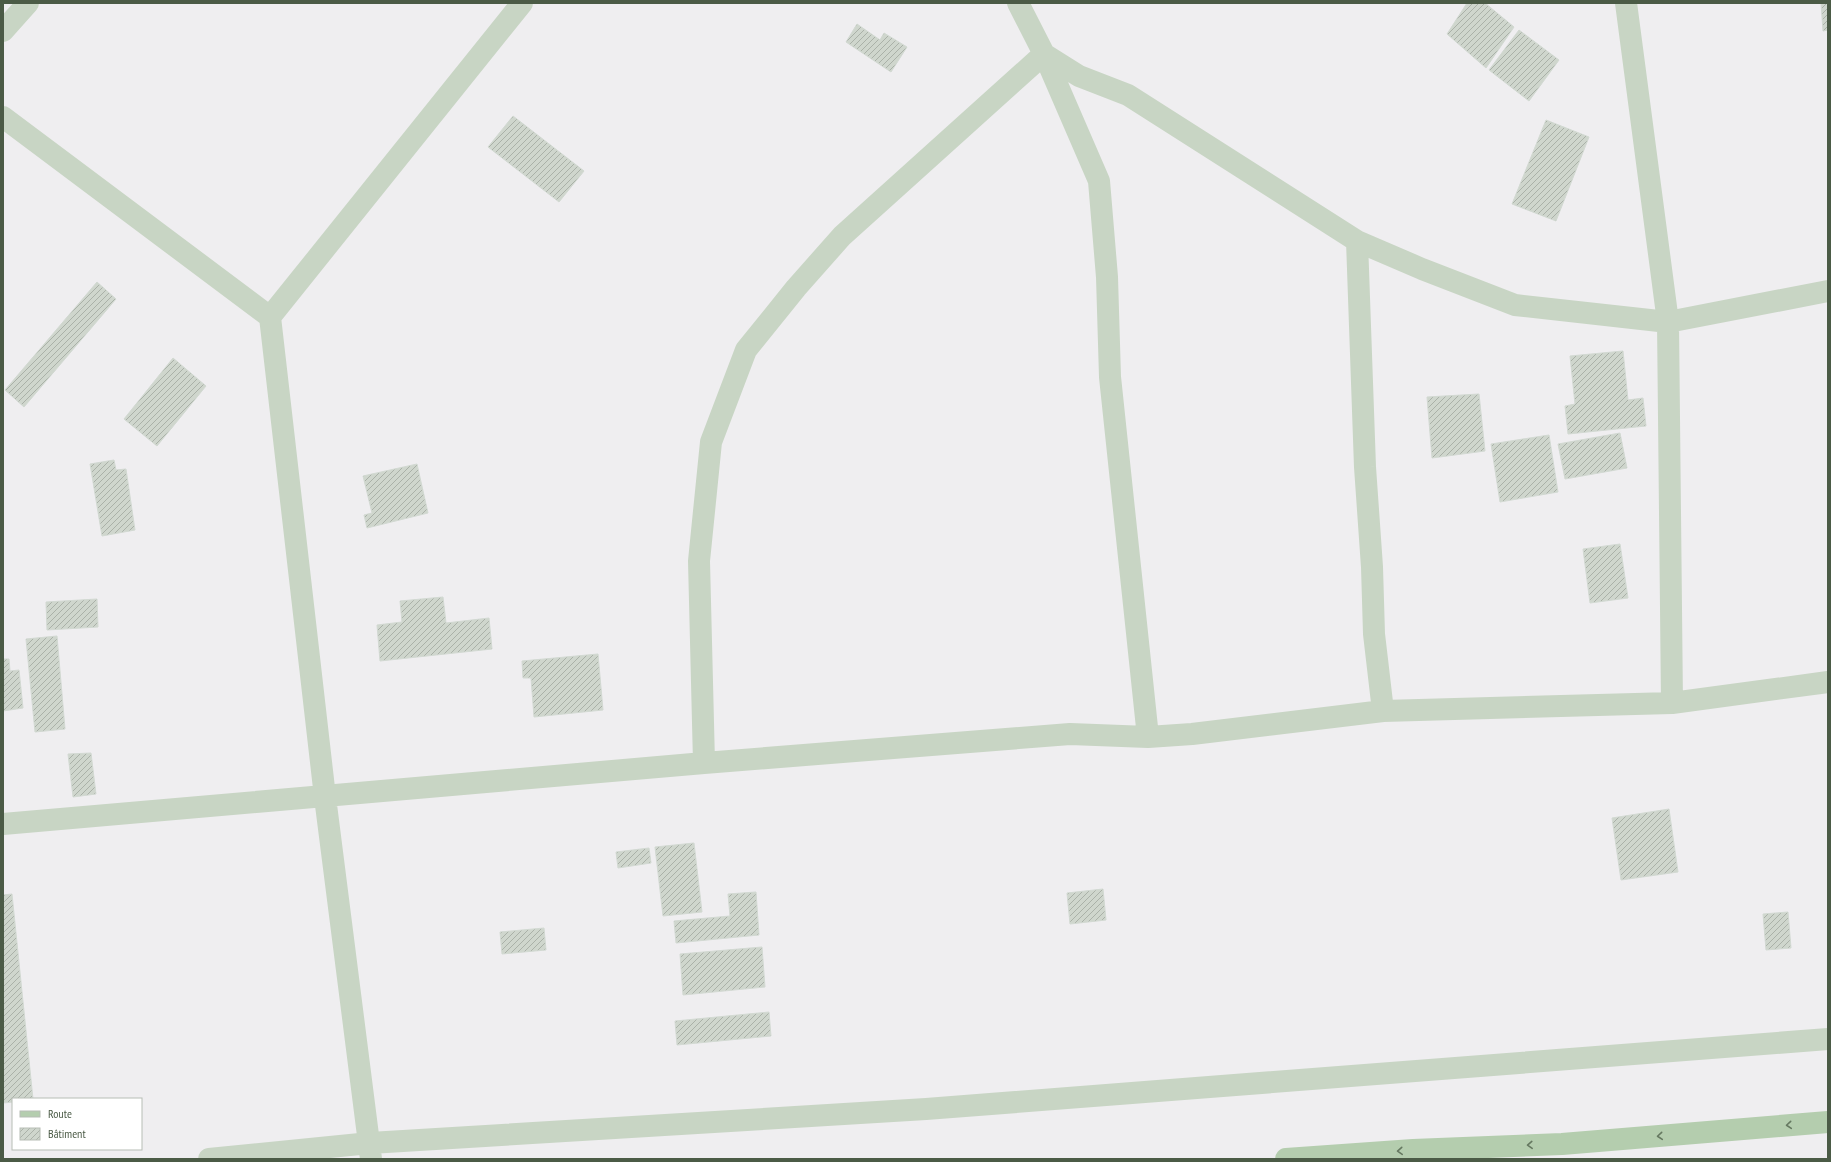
<svg xmlns="http://www.w3.org/2000/svg" width="1831" height="1162" viewBox="0 0 1831 1162" font-family="'PT Sans Narrow',sans-serif">
	<style>
		.building { fill: url(#building-hatch); stroke: #d2d9d2 }
		.lines { fill: none; stroke-linecap: round; stroke-linejoin: round }
		.minor { stroke: #c8d5c4; stroke-width: 22 }
		.major { stroke: #b4cdae; stroke-width: 22 }
		.oneway { stroke: #657860 }
	</style>
	<defs>
		<pattern id="building-hatch" width="6" height="6" patternUnits="userSpaceOnUse"><rect width="6" height="6" fill="#cfd6cd"/><path d="M-1 1l2-2M0 6l6-6M5 7l2-2" fill="none" stroke="#aab1a8"/></pattern>
	</defs>
	<rect width="100%" height="100%" fill="#efeef0"/>
	<path class="building" d="M1467,3H1485L1514,27L1486,68L1447,34Z
		M1821,3H1828V30L1823,31Z
		M857,24L880,40L884,33L907,47L891,72L846,42Z
		M1519,30L1559,60L1529,101L1489,70Z
		M513,116L584,171L559,202L488,147Z
		M1546,120L1589,137L1556,221L1512,204Z
		M97,282L116,299L24,407L5,390Z
		M1623,351L1628,400L1643,398L1646,426L1568,434L1565,406L1575,404L1570,356Z
		M173,358L206,386L157,446L124,419Z
		M1479,394L1485,451L1432,458L1427,397Z
		M1620,433L1627,468L1565,479L1558,444Z
		M1549,435L1558,492L1500,502L1491,444Z
		M114,460L116,470L126,469L135,530L102,536L90,464Z
		M417,464L428,513L367,528L364,515L372,513L363,476Z
		M1620,544L1628,598L1590,603L1583,549Z
		M443,597L446,623L489,618L492,649L380,661L377,625L402,622L400,601Z
		M97,599L98,627L47,630L46,602Z
		M57,636L65,729L35,732L26,639Z
		M598,654L603,710L534,717L531,678H523L522,661Z
		M3,659H9L10,671L19,670L23,708L3,711Z
		M91,753L96,794L73,797L68,754Z
		M1669,809L1678,872L1621,880L1612,818Z
		M694,843L702,912L663,916L655,847Z
		M649,848L651,863L618,868L616,852Z
		M1103,889L1106,920L1070,924L1067,893Z
		M756,892L759,935L676,943L674,921L730,916L728,894Z
		M12,894L33,1099H13V1102L3,1103V895Z
		M1788,912L1791,948L1766,950L1763,914Z
		M544,928L546,950L502,954L500,932Z
		M762,947L765,987L683,995L680,954Z
		M769,1012L771,1036L677,1045L675,1021Z"/>
	<g class="lines">
		<path class="minor" d="M1626,3L1668,322L1672,703
			M3,31L28,3
			M1044,54L1079,76L1128,95L1357,241L1422,269L1515,305L1668,322L1828,291
			M1044,54L1099,181L1107,277L1110,377L1148,737
			M3,117L270,317
			M1357,241L1365,467L1372,567L1374,634L1383,711
			M704,763L699,561L711,442L746,350L796,288L842,236L1044,54L1018,3
			M3,824L704,763L1070,734L1148,737L1192,734L1383,711L1672,703L1828,682
			M209,1159L370,1143L926,1109L1828,1039
			M371,1159L325,797L270,317L522,3"/>
		<path class="major" d="M1286,1159L1413,1150L1562,1144L1828,1122"/>
	</g>
	<defs><path id="oneway-chevron" d="M-2-3.5L2.5 0L-2 3.5" fill="none" stroke-width="1.6" stroke-linecap="round" stroke-linejoin="round"/></defs>
	<g class="oneway">
		<use href="#oneway-chevron" transform="translate(1789 1125) rotate(175)"/>
		<use href="#oneway-chevron" transform="translate(1660 1136) rotate(175)"/>
		<use href="#oneway-chevron" transform="translate(1530 1145) rotate(177)"/>
		<use href="#oneway-chevron" transform="translate(1400 1151) rotate(176)"/>
	</g>
	<rect width="1831" height="1162" fill="none" stroke="#4b5b46" stroke-width="8"/>
	<rect x="12" y="1098" width="130" height="52" fill="#ffffff" stroke="#b7bdb5"/>
	<rect x="20" y="1111" width="20" height="6" fill="#b4cdae" stroke="#b7bdb5"/>
	<text x="48" y="1118" font-size="12" fill="#4b5b46">Route</text>
	<rect x="20" y="1128" width="20" height="12" fill="url(#building-hatch)" stroke="#b7bdb5"/>
	<text x="48" y="1138" font-size="12" fill="#4b5b46">Bâtiment</text>
</svg>
